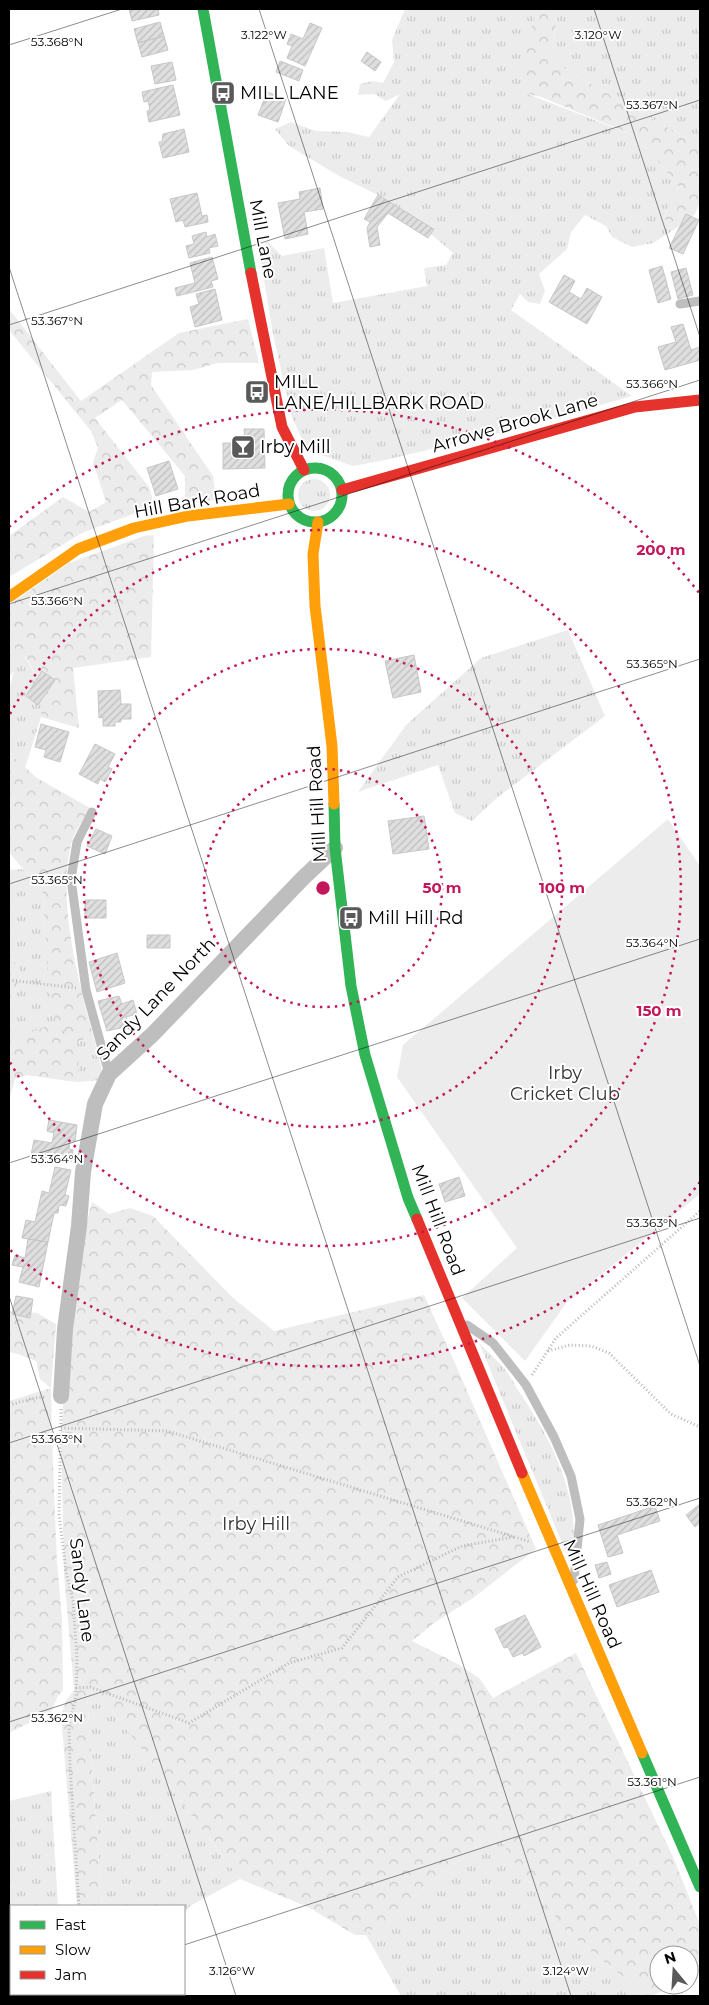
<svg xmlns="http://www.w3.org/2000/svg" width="709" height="2005" viewBox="0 0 709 2005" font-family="Montserrat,sans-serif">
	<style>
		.grass { fill: url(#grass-tufts) }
		.forest { fill: url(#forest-crowns) }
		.park { fill: #ececec }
		.building { fill: url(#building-hatch); stroke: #c7c7c7 }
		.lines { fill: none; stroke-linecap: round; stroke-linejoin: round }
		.path { stroke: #b9b9b9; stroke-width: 3; stroke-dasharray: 1 2.5; stroke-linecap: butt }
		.lane { stroke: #bebebe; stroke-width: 9 }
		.street { stroke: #bebebe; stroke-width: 16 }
		.fast { stroke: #30b455; stroke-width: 11 }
		.slow { stroke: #ff9f0a; stroke-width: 11 }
		.jam { stroke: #e5322d; stroke-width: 11 }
		.ticks { fill: none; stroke: #000; stroke-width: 1; stroke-opacity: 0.45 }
		.ring { fill: none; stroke: #c2185b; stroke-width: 2.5; stroke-dasharray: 2.5 5 }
		.labels { text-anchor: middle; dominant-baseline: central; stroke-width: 4; stroke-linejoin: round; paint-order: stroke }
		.poi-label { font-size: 18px; fill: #000; stroke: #fff; text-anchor: start }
		.street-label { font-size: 18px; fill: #000; stroke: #fff }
		.park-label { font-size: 18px; fill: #333; stroke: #fff }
		.ticks-label { font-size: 12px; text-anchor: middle; fill: #000; stroke: #fff; stroke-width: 4; stroke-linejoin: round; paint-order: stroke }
		.centre { fill: #c2185b; stroke: #fff; stroke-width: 2.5 }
		.ring-label { font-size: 15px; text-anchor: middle; font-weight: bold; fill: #c2185b; stroke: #fff; stroke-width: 4; stroke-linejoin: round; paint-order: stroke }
	</style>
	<defs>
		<pattern id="grass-tufts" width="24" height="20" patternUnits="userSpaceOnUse" patternTransform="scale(1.25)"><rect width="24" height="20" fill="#ececec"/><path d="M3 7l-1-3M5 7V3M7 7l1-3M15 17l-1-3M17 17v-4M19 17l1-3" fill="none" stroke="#c9c9c9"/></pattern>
		<pattern id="forest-crowns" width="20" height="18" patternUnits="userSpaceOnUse" patternTransform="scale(1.25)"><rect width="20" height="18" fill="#ececec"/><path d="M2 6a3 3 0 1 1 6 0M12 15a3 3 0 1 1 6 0" fill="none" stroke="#c9c9c9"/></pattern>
		<pattern id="building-hatch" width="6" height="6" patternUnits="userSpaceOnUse" patternTransform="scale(1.25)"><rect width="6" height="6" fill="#dfdfdf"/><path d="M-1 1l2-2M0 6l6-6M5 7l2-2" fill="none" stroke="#bebebe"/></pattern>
	</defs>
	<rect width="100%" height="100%" fill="#fff"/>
	<path class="grass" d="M405,9H537L525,93L638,137L679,187L664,217L672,231L653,243L632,247L612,237L606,226L585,215L571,232L567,249L539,274L545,291L540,304L528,302L520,294L511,310L632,396L521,428L385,460L353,466L307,450L291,415L273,334L260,256L267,241L282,256L324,248L333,303L427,286L424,268L446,265L453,253L431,234L434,228L374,193L341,177L289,146L275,129L291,122L316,131L347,132L369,137L400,94L386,101L374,94L358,95L360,84L373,81L383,83L394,62L392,40Z
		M558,9H700V146L551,61Z
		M298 495a16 16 0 1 1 32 0a16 16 0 1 1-32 0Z
		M15,626L25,657L41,685V717L25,768L9,753V690L14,671L9,677V631Z
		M568,630L605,716L498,797L472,821L455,813L438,765L358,792L406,725L481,658Z
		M23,869L43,893L46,952L76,1043L93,1035L101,1066V1080L78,1082L26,1075L15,1079L9,1100V1010L21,974L15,962L9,957V870Z
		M479,1343C486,1350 494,1357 501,1365C508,1372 513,1382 518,1390C548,1434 579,1492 573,1547L565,1550Z
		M94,1687L240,1879L190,1906L184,1914V1906H102L87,1695Z
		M51,1791L58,1906H11V1994H62L61,1996H9V1801Z
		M497,1831L510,1856L538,1894L568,1933L618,1973L651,1996H401L366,1935Z"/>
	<path class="forest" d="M537,9H558L551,61L700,146V202L695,214L672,231L664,217L679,187L638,137L541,97L525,93L523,57Z
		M9,309L81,401L179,333L248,319L259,363H218L193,370L152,372L151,385L213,476L216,500L185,502V476L122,400L95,418L149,487L155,506L82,533L9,577V536L63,497L89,512L106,502L93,462L98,448L91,431L9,330Z
		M154,535L151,657L73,668L79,728L41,717V685L26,657L15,652V627L9,631V605L69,563L144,536Z
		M9,753L37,778L90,808C85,817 77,828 73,838C55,892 78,981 93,1035L76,1043L57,1025L51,1001L46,952L43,893L9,852Z
		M9,957L15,962L21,974L9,1010Z
		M48,1026L79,1054L78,1082L26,1075L15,1079L9,1077V1040Z
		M92,1202L109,1214L130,1208L153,1216L232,1297L274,1331L424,1295L454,1361L536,1549L473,1598L434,1623L412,1641L458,1664L479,1678L493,1698L576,1653L674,1859L700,1925V1974L689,1979V1955H659V1985H676L651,1996L618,1973L568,1933L538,1894L510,1856L497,1831L366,1935H355L310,1908L240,1879L94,1687L87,1695L102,1906H77L61,1715L66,1701L74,1690L64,1574L61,1436L65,1372L81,1243Z
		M9,1311L37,1313L56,1324L51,1388L52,1438L57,1562L62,1619L63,1690L58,1696L51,1712L9,1733V1401L51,1388L40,1379L36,1361L18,1354L9,1352Z"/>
	<path class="park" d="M668,819L700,866V1194L567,1302L525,1361L462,1298L517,1248L397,1077L403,1045Z"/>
	<path class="building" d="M129,9H158L159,15L132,21Z
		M160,22L164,36L138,43L134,29Z
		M310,23L322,28L305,66L287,58L292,46L287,44L291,34L303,39Z
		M164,36L168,50L142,57L138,43Z
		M367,52L381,62L375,71L361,61Z
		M280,61L303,70L299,81L276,72Z
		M172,62L176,80L155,84L151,66Z
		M173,85L180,115L149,122L147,111L150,110L148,101L144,102L142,92Z
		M267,92L286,99L278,122L258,115Z
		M184,129L189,152L163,158L159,142H162L163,134Z
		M320,188L323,209L304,212L308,234L285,239L278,203L300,199L299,192Z
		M197,193L202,216L207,215L208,222L185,227L183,220L176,222L170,199Z
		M378,195L434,229L428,238L388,213L377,227L380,245L370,247L367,228L370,222L364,219Z
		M686,214L699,220L683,254L669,248Z
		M206,232L207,237L215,234L218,246L209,248L210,253L189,258L186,246L194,244L192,236Z
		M212,257L218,279L211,281L213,287L177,296L175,288L195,283L190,263Z
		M662,266L671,299L658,303L649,270Z
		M686,268L693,295L678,299L671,272Z
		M564,275L575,281L569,292L581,299L587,288L602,297L587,324L549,302Z
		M215,289L222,320L195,327L190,307L199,304L196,294Z
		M683,324L691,350L700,347V360L665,370L658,347L676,342L671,327Z
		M244,429H264L265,468L223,469V443H245Z
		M169,461L178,489L156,496L147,468Z
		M414,655L421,692L393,698L385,661Z
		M42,671L55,680L38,705L26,696Z
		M120,690L121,704H131V719H121V722H115V726H103V717L99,718L98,691Z
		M41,724L69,732L60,762L44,757L46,750L35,747Z
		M95,744L115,754L108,767L112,769L105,782L100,779L98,784L79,774Z
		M424,816L429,849L393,854L388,821Z
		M96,829L112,836L105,854L87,846Z
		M85,900H106V918H85Z
		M147,935H170V948H147Z
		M117,953L125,983L97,992L89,962Z
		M119,996L122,1004L133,1000L137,1014L126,1017L129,1026L107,1031L98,1001Z
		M49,1120L77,1125L75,1141H70L69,1149L73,1150L71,1162L31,1155L34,1140L52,1143L54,1133L47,1131Z
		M55,1167L71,1170L65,1195L69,1196L66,1206L59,1205L58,1213H54L48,1242L22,1238L26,1220L35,1222L42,1191L49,1193Z
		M459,1177L465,1196L445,1202L439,1184Z
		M28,1239L48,1242L39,1287L19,1282L23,1267L12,1265L15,1255L25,1258Z
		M16,1296L33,1299L30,1318L12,1314Z
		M700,1504V1523L695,1527L686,1515Z
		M655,1506L660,1521L617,1535L623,1553L608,1557L598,1525Z
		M607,1562L611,1574L599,1578L595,1565Z
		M651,1570L659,1592L617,1607L609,1585Z
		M525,1615L541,1647L524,1656L523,1653L513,1657L508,1647L504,1648L495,1629Z"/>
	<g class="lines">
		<path class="path" d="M9,980L76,988
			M548,1351L570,1345L591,1346L609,1353L671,1414L700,1427
			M532,1375L556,1338L700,1211
			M9,1405L34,1398L46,1397
			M61,1409L59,1514L66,1572L73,1601L77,1659L76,1697L69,1726L70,1765L79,1906
			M61,1428L167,1431L531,1542
			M76,1688L90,1687L189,1723L289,1663L342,1648L398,1577L462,1546L514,1537
			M84,1994V1996"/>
		<path class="lane" d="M680,304L700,301
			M92,812L77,842L71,879L86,990L109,1074
			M467,1325L493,1343L526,1385L554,1437L571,1476L580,1519L574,1580"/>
		<path class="street" d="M61,1396L65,1329L79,1226L83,1172L95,1104L109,1074L153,1034L303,878L335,848"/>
		<path class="fast" d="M203,9L251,273
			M288 495a27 27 0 1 1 54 0a27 27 0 1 1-54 0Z
			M334,804L335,848L351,986L365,1055L408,1198L417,1219
			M642,1753L700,1887"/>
		<path class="slow" d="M318,522L313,554L315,606L332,746L334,804
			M9,597L78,549L134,528L188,516L289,504
			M522,1473L642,1753"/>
		<path class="jam" d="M251,273L282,427L304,470
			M342,490L635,407L700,400
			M417,1219L522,1473"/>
	</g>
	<path class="ticks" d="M259,9L700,1366M594,9L700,337M9,45L122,9M9,267L571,1996M9,325L700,100M9,604L700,380M9,884L700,659M9,1163L700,939M9,1296L236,1996M9,1443L700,1218M9,1722L700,1498M184,1945L700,1777M26,1996L33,1994"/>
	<g class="ring">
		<circle cx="323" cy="888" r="119"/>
		<circle cx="323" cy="888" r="239"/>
		<path d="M10 714A358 358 0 1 1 10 1062"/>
		<path d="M700 1182A478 478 0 0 1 9 1249M9 527A478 478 0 0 1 700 594"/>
	</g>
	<defs>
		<symbol id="bus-square" viewBox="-11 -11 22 22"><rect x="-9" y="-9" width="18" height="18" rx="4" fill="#595959" stroke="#fff"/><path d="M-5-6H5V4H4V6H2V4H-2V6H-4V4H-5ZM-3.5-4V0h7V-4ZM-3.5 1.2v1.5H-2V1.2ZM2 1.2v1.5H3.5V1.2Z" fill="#fff"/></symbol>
		<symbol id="bar-square" viewBox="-11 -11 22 22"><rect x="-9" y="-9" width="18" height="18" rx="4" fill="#595959" stroke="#fff"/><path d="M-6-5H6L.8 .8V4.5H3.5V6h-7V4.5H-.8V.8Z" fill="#fff"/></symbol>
	</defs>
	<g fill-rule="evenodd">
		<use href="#bus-square" x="209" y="79" width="28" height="28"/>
		<use href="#bus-square" x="243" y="378" width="28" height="28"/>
		<use href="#bar-square" x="229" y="433" width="28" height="28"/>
		<use href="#bus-square" x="337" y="904" width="28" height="28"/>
	</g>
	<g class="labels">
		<g class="poi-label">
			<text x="240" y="93">MILL LANE</text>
			<text x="274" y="382">MILL<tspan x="274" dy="21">LANE/HILLBARK ROAD</tspan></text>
			<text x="260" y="447">Irby Mill</text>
			<text x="368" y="918">Mill Hill Rd</text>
		</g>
		<g class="street-label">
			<text transform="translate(263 239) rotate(79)">Mill Lane</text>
			<text transform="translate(515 423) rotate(-16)">Arrowe Brook Lane</text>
			<text transform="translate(197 501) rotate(-10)">Hill Bark Road</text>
			<text transform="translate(317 804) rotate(-93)">Mill Hill Road</text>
			<text transform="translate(156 999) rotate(-46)">Sandy Lane North</text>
			<text transform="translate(438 1220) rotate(69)">Mill Hill Road</text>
			<text transform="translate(82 1590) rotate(83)">Sandy Lane</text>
			<text transform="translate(592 1594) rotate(66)">Mill Hill Road</text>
		</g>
		<g class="park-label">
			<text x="565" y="1073">Irby<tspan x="565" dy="21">Cricket Club</tspan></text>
			<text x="256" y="1524">Irby Hill</text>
		</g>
	</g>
	<g class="ticks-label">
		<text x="264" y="39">3.122°W</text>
		<text x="598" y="39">3.120°W</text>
		<text x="57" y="46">53.368°N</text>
		<text x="652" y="109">53.367°N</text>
		<text x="57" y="325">53.367°N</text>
		<text x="652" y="388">53.366°N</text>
		<text x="57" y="605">53.366°N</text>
		<text x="652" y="668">53.365°N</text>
		<text x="57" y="884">53.365°N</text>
		<text x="652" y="947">53.364°N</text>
		<text x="57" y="1163">53.364°N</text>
		<text x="652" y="1227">53.363°N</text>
		<text x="57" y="1443">53.363°N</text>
		<text x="652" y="1506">53.362°N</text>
		<text x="57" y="1722">53.362°N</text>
		<text x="652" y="1786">53.361°N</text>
		<text x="232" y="1975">3.126°W</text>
		<text x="566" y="1975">3.124°W</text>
	</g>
	<circle cx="323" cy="888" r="8" class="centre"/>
	<g class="ring-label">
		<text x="661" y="555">200 m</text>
		<text x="442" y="893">50 m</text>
		<text x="562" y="893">100 m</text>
		<text x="659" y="1016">150 m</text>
	</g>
	<rect width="709" height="2005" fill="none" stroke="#000000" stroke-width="20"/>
	<rect x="10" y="1905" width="175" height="90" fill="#ffffff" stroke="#999999"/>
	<rect x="20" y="1921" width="25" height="8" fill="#30b455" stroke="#999999"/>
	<text x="55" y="1930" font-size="15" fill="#000000">Fast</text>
	<rect x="20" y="1946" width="25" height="8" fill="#ff9f0a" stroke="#999999"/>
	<text x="55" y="1955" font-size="15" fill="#000000">Slow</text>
	<rect x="20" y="1971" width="25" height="8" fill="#e5322d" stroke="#999999"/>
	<text x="55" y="1980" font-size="15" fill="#000000">Jam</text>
	<g transform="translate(674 1970) rotate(342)"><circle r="24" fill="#ffffff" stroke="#999999"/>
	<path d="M0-4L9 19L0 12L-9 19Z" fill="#595959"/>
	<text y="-8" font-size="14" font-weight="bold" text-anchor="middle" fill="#000000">N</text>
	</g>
</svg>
